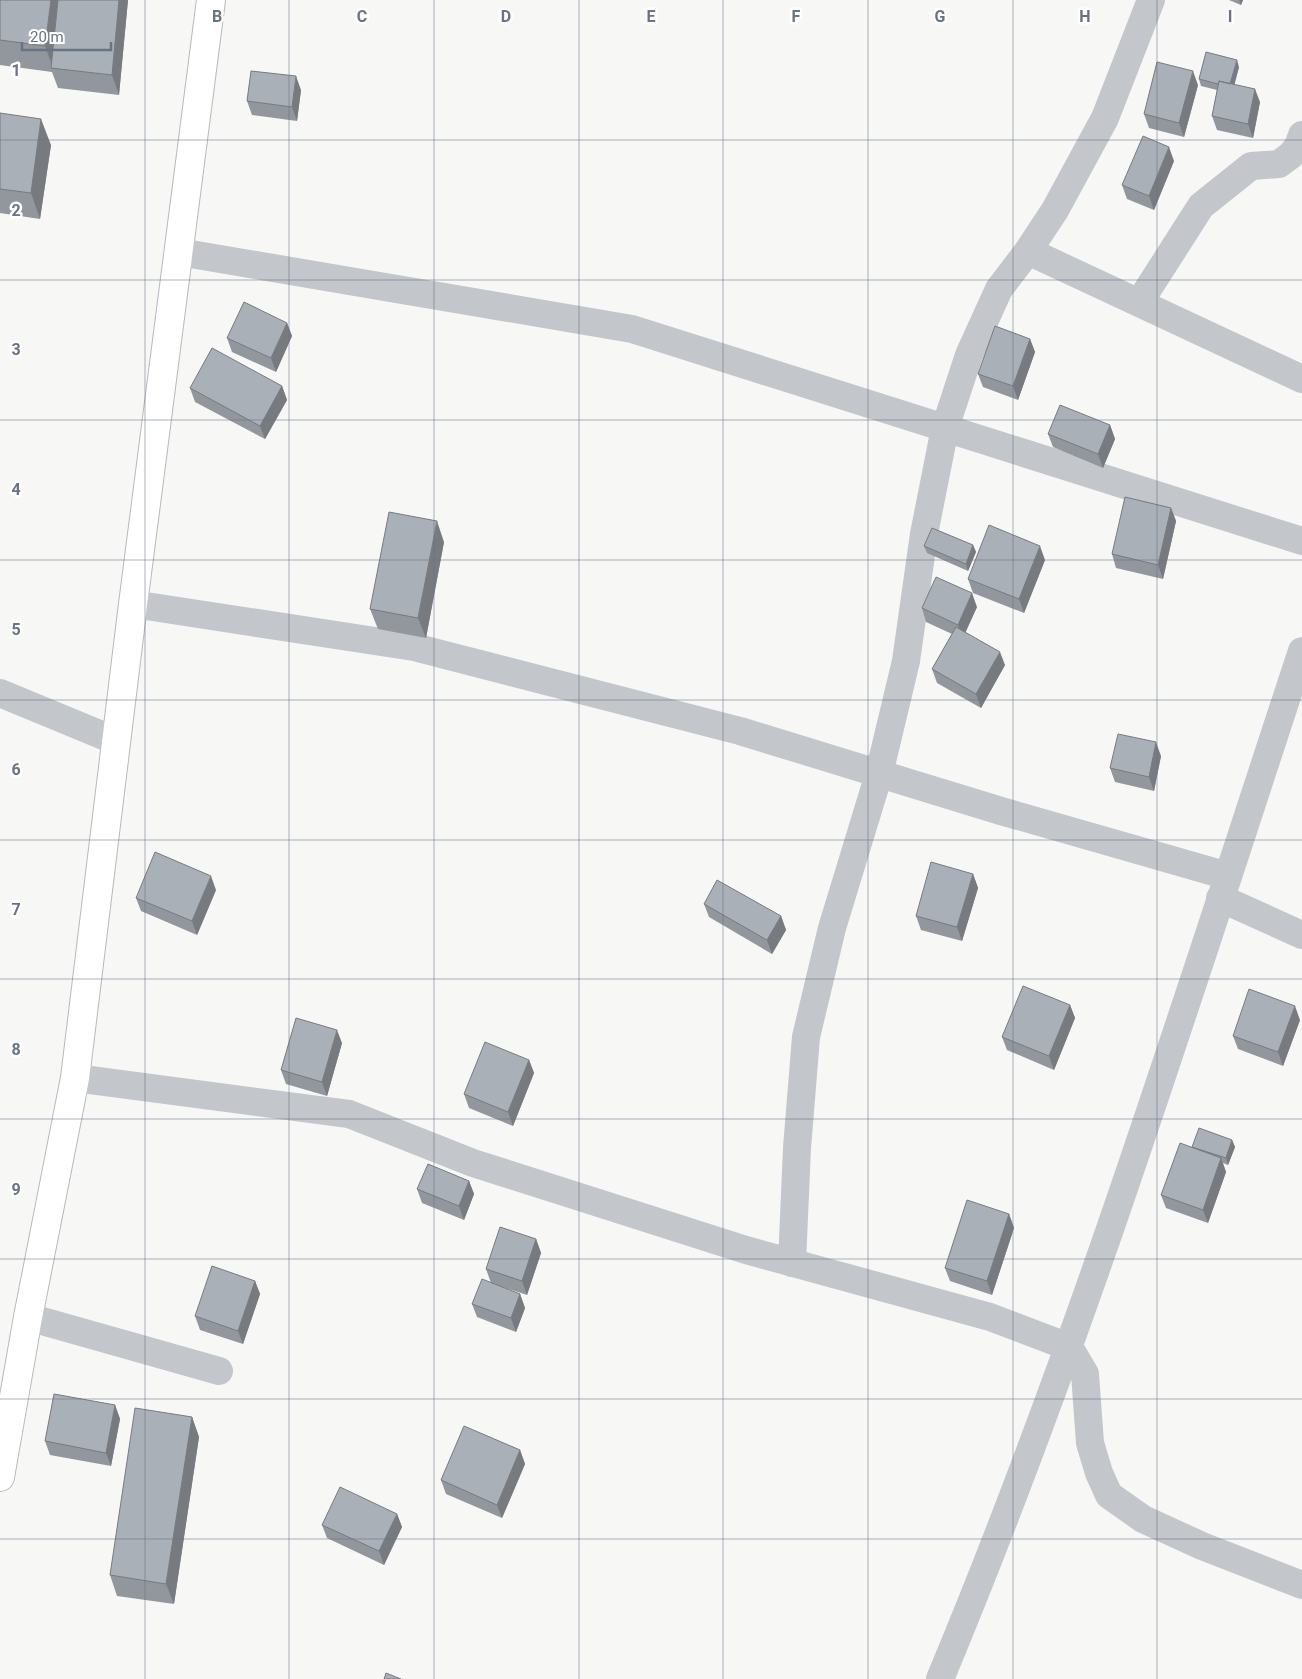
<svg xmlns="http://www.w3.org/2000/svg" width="1302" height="1679" viewBox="0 0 1302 1679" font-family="Roboto,sans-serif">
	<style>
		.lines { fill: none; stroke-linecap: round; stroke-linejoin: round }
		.trunk-casing { stroke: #b6b8bc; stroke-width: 30 }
		.minor { stroke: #c3c6ca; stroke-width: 28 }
		.trunk { stroke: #fff; stroke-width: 28 }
		.wall { fill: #92979d }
		.shaded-wall { fill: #777b80 }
		.building { fill: #aab0b7; stroke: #777b80 }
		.grid { fill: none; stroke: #687384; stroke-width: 1; stroke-opacity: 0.55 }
		.grid-label { font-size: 16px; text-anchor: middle; font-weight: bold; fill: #687384; stroke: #fff; stroke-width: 5; stroke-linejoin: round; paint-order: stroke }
	</style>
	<rect width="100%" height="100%" fill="#f7f7f5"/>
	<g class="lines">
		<defs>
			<path id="trunk" d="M0,1477L28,1317L75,1078L133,604L211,0"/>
		</defs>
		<use href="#trunk" class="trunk-casing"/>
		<path class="minor" d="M1028,251L1302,379
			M179,252L632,329L1302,541
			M1139,303L1201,206L1251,166L1279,164L1291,155L1298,146L1302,135
			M133,604L414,647L740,731L1001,811L1228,876
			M0,693L116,741
			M1220,898L1302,935
			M75,1078L349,1114L473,1163L746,1250L990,1317L1069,1347L1085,1374L1090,1443L1099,1473L1109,1495L1143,1519L1202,1546L1302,1585
			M792,1263L797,1148L806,1037L832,928L879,774L906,661L924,534L945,428L969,355L999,289L1028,251L1055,210L1105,118L1151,0
			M28,1317L219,1371
			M940,1679C1080,1344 1188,996 1302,651"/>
		<use href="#trunk" class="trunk"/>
	</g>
	<path class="wall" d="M0,0H128L119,95L58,88L52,72L0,65Z
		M1229,0H1243L1241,5Z
		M1239,67L1234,85L1260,102L1253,138L1217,130L1212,116L1217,90L1201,86L1199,79Z
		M1198,85L1184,137L1149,128L1144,114Z
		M301,90L297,121L252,115L247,101Z
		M0,113L51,145L40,219L0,213Z
		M1174,161L1154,210L1127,199L1122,185Z
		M287,323L292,336L276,372L232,352L227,338Z
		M1030,339L1035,352L1018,400L983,387L978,374Z
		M282,386L287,400L265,439L195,402L190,388Z
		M1110,425L1115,439L1103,468L1053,447L1048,434Z
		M1171,508L1176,521L1163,579L1116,568L1112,554Z
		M444,542L426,638L378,629L370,609Z
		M973,545L976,552L968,571L927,553L924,546Z
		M1045,560L1024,613L973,593L968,579Z
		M977,607L965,632L1005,665L981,708L937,683L932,669L952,634L926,622L922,608Z
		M1161,756L1154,791L1115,782L1110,768Z
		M973,874L978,888L962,941L921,930L916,916Z
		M216,890L197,935L141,911L136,898Z
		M704,904L781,916L786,930L772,954L709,917Z
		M1070,1005L1075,1018L1054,1070L1007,1050L1002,1037Z
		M1300,1020L1283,1066L1238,1049L1233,1036Z
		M342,1043L327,1096L286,1084L281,1070Z
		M529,1060L534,1073L513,1126L469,1108L464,1094Z
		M1232,1140L1235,1147L1228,1165L1223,1163L1226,1172L1208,1223L1166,1208L1161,1195L1192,1148V1147Z
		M469,1181L474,1194L464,1220L422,1203L417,1189Z
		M1009,1214L1014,1228L992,1295L950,1281L945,1268Z
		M536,1239L541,1253L527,1295L493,1284L520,1294L525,1308L516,1332L477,1317L472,1304L491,1283L486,1269Z
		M255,1281L260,1294L243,1344L200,1330L195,1316Z
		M115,1405L120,1419L111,1466L50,1455L45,1441Z
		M192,1417L199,1437L174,1604L117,1596L110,1575Z
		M520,1450L525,1464L502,1518L446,1494L441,1480Z
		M397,1514L402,1527L384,1565L327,1538L322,1525Z"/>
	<path class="shaded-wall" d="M51,0H65L53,68L45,46Z
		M119,0H128L119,95L112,75Z
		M1239,0H1243L1241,5Z
		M1237,60L1239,67L1232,94L1229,87Z
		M1193,71L1198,85L1184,137L1179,123Z
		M296,76L301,90L297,121L292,107Z
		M1255,89L1260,102L1253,138L1248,124Z
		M41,119L51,145L40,219L31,193Z
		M1169,147L1174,161L1154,210L1149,196Z
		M287,323L292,336L276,372L271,358Z
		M1030,339L1035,352L1018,400L1013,386Z
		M282,386L287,400L265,439L260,426Z
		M1110,425L1115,439L1103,468L1098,454Z
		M1171,508L1176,521L1163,579L1158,565Z
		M437,521L444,542L426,638L418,618Z
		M973,545L976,552L968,571L966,564Z
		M1040,546L1045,560L1024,613L1019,599Z
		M972,593L977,607L963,638L958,625Z
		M1000,652L1005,665L981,708L976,694Z
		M1156,742L1161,756L1154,791L1149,777Z
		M973,874L978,888L962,941L957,927Z
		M211,876L216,890L197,935L192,921Z
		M781,916L786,930L772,954L767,940Z
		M1070,1005L1075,1018L1054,1070L1049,1056Z
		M1295,1006L1300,1020L1283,1066L1278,1052Z
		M337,1030L342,1043L327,1096L322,1082Z
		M529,1060L534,1073L513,1126L508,1112Z
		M1232,1140L1235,1147L1228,1165L1226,1158Z
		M1221,1158L1226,1172L1208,1223L1203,1210Z
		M469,1181L474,1194L464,1220L459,1206Z
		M1009,1214L1014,1228L992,1295L987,1281Z
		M536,1239L541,1253L527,1295L522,1281Z
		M255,1281L260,1294L243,1344L238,1331Z
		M520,1294L525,1308L516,1332L511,1318Z
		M115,1405L120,1419L111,1466L106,1453Z
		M192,1417L199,1437L174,1604L166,1584Z
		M520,1450L525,1464L502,1518L497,1505Z
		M397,1514L402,1527L384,1565L379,1551Z"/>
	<path class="building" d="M0,0H51L45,46L0,40Z
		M58,0H119L112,75L51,68Z
		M1206,52L1237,60L1230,84L1219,81L1218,84L1199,79Z
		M1157,62L1193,71L1179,123L1144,114Z
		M251,71L296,76L292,107L247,101Z
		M1219,81L1255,89L1248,124L1212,116Z
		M0,113L41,119L31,193L0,189Z
		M1143,136L1169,147L1149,196L1122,185Z
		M244,302L287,323L271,358L227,338Z
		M995,326L1030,339L1013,386L978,374Z
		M212,348L282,386L260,426L190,388Z
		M1060,405L1110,425L1098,454L1048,434Z
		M1125,497L1171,508L1158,565L1112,554Z
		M389,512L437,521L418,618L370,609Z
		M989,525L1040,546L1019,599L968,579Z
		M932,528L973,545L966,564L924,546Z
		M936,577L972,593L958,625L922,608Z
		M956,627L1000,652L976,694L932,669Z
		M1118,734L1156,742L1149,777L1110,768Z
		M155,852L211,876L192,921L136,898Z
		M931,862L973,874L957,927L916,916Z
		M717,880L781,916L767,940L704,904Z
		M1023,986L1070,1005L1049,1056L1002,1037Z
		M1249,989L1295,1006L1278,1052L1233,1036Z
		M296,1018L337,1030L322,1082L281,1070Z
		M485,1042L529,1060L508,1112L464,1094Z
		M1199,1128L1232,1140L1226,1158L1192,1147Z
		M1180,1143L1221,1158L1203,1210L1161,1195Z
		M428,1164L469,1181L459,1206L417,1189Z
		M967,1200L1009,1214L987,1281L945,1268Z
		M500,1227L536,1239L522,1281L486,1269Z
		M212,1266L255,1281L238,1331L195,1316Z
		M482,1279L520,1294L511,1318L472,1304Z
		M54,1394L115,1405L106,1453L45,1441Z
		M135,1408L192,1417L166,1584L110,1575Z
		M464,1426L520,1450L497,1505L441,1480Z
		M340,1487L397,1514L379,1551L322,1525Z
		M386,1673L401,1679H384Z"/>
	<path class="grid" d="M145,0V1679M289,0V1679M434,0V1679M579,0V1679M723,0V1679M868,0V1679M1013,0V1679M1157,0V1679M0,140H1302M0,280H1302M0,420H1302M0,560H1302M0,700H1302M0,840H1302M0,979H1302M0,1119H1302M0,1259H1302M0,1399H1302M0,1539H1302"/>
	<g class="grid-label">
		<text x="217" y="22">B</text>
		<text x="362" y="22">C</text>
		<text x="506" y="22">D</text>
		<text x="651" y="22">E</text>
		<text x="796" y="22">F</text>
		<text x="940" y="22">G</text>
		<text x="1085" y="22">H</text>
		<text x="1230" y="22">I</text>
		<text x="16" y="76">1</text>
		<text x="16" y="216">2</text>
		<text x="16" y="355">3</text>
		<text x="16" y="495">4</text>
		<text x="16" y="635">5</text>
		<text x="16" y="775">6</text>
		<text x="16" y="915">7</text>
		<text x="16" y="1055">8</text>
		<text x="16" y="1195">9</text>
	</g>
	<path d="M22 42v8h89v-8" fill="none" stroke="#687384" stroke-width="2.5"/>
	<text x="30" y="42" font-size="15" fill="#687384" stroke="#ffffff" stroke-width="4" paint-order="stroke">20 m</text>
</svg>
